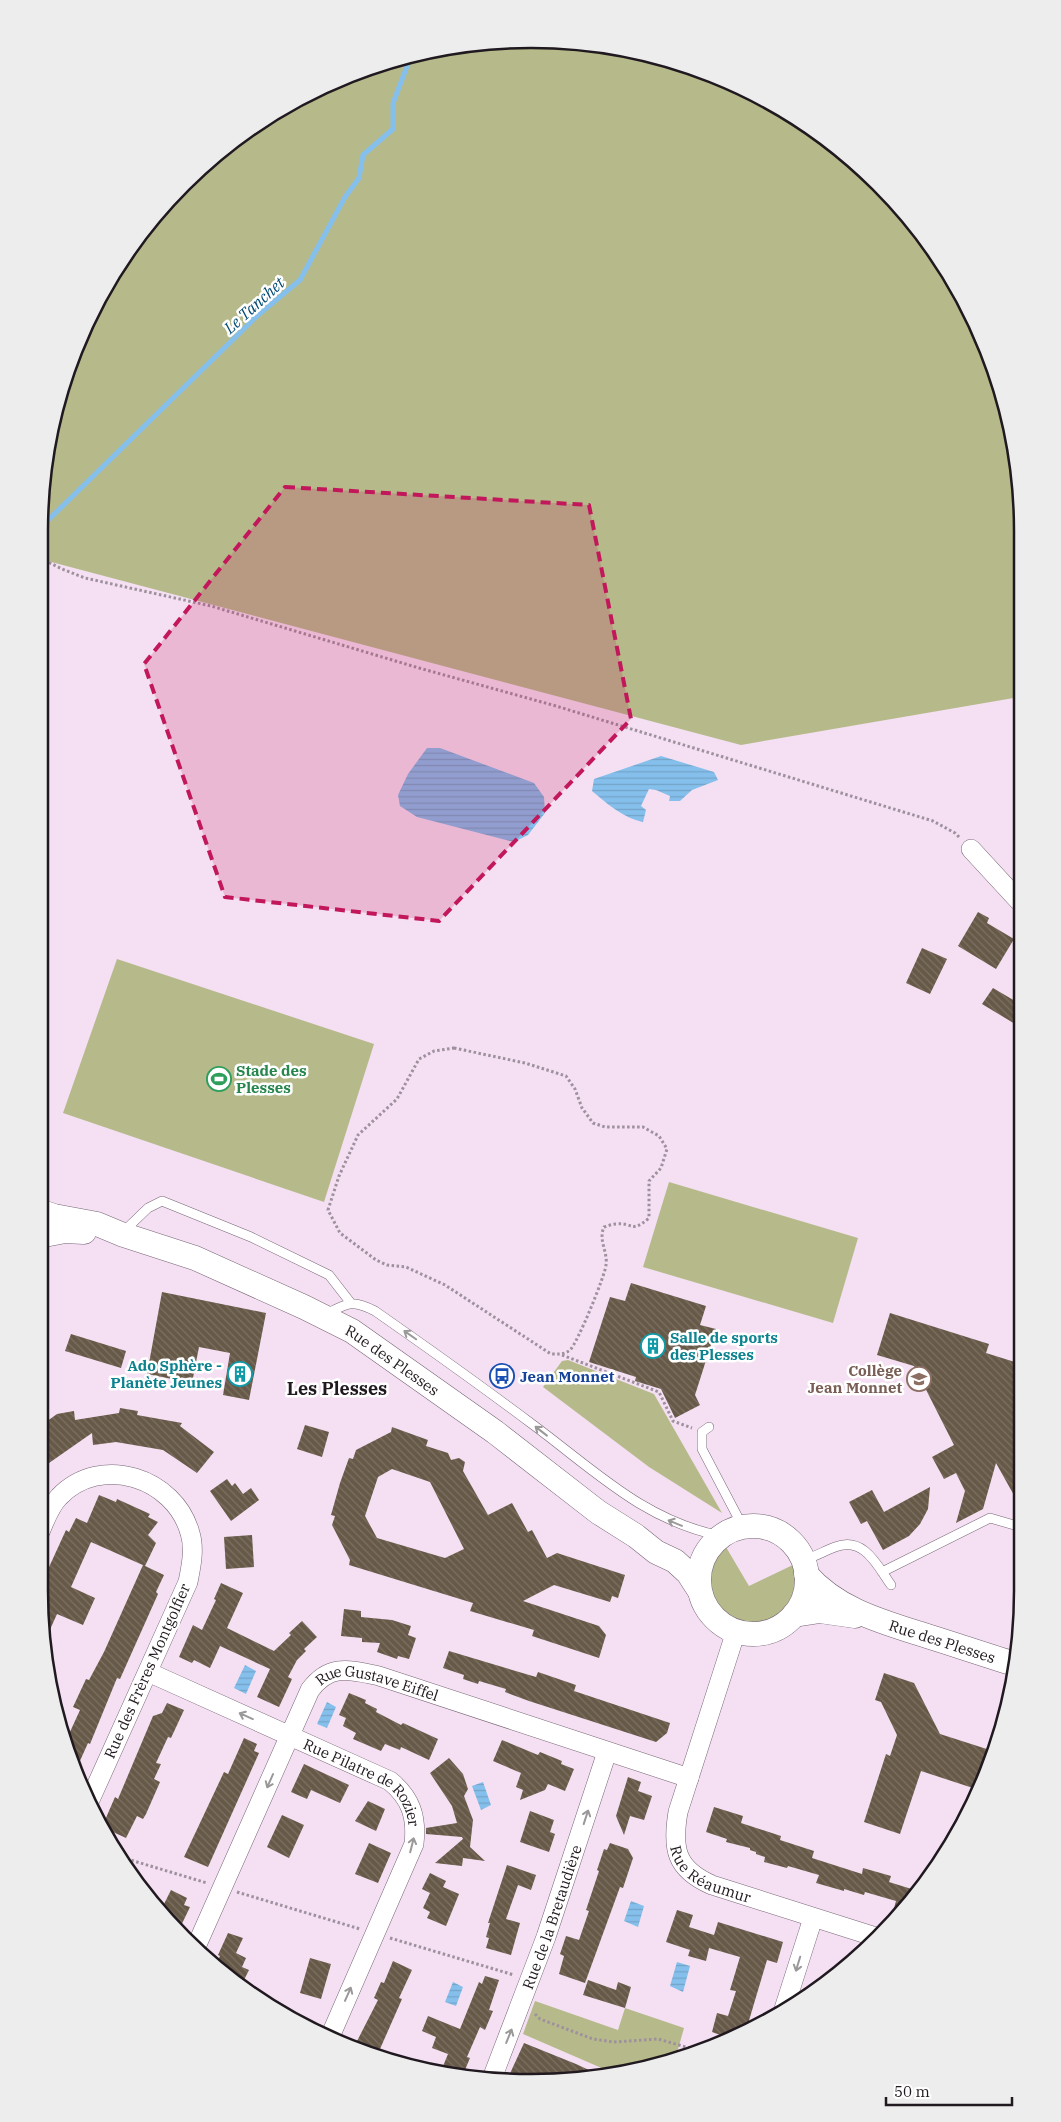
<svg xmlns="http://www.w3.org/2000/svg" width="1061" height="2122" viewBox="0 0 1061 2122" font-family="'IBM Plex Serif',serif">
	<style>
		.grass { fill: #b6ba8b }
		.water { fill: url(#water-rules) }
		.lines { fill: none; stroke-linecap: round; stroke-linejoin: round }
		.stream { stroke: #85bfeb; stroke-width: 5 }
		.building { fill: url(#building-back-hatch); fill-rule: evenodd }
		.service-casing { stroke: #776575; stroke-width: 10 }
		.minor-casing { stroke: #776575; stroke-width: 20 }
		.tertiary-casing { stroke: #776575; stroke-width: 25 }
		.path { stroke: #9e909d; stroke-width: 3; stroke-dasharray: 2.5 2.5; stroke-linecap: butt }
		.service { stroke: #fff; stroke-width: 9 }
		.minor { stroke: #fff; stroke-width: 19 }
		.tertiary { stroke: #fff; stroke-width: 24 }
		.oneway { stroke: #9b989a }
		.marked { fill: #c2185b; fill-opacity: 0.2; stroke: #c2185b; stroke-width: 4; stroke-dasharray: 10 6; stroke-linejoin: round }
		.labels { text-anchor: middle; dominant-baseline: central; stroke-width: 5; stroke-linejoin: round; paint-order: stroke }
		.leisure-label { font-size: 15px; font-weight: bold; fill: #27864d; stroke: #fff; text-anchor: start }
		.culture-label { font-size: 15px; font-weight: bold; fill: #0d838f; stroke: #fff; text-anchor: start }
		.street-label { font-size: 15px; fill: #20191f; stroke: #fff }
		.education-label { font-size: 15px; font-weight: bold; fill: #785e54; stroke: #fff; text-anchor: end }
		.transit-label { font-size: 15px; font-weight: bold; fill: #164399; stroke: #fff; text-anchor: start }
		.water-label { font-size: 16px; font-style: italic; fill: #004a73; stroke: #fff }
		.quarter-label { font-size: 18px; font-weight: bold; fill: #20191f; stroke: #fff }
		.rim { fill: none; stroke: #20191f; stroke-width: 2.5 }
	</style>
	<defs>
		<pattern id="water-rules" width="6" height="5" patternUnits="userSpaceOnUse" patternTransform="scale(1.25)"><rect width="6" height="5" fill="#85bfeb"/><path d="M0 2.5h6" fill="none" stroke="#73a4c9"/></pattern>
		<pattern id="building-back-hatch" width="6" height="6" patternUnits="userSpaceOnUse" patternTransform="scale(1.25)"><rect width="6" height="6" fill="#675947"/><path d="M-1 5l2 2M0 0l6 6M5-1l2 2" fill="none" stroke="#7c7164"/></pattern>
	</defs>
	<rect width="100%" height="100%" fill="#f4e0f2"/>
	<path class="grass" d="M562,40L657,55L748,89L855,161L939,257L996,372L1018,467L1019,697L741,745L40,559V499L55,404L89,313L140,231L206,161L284,105L372,65L466,43Z
		M117,959L374,1044L324,1202L63,1113Z
		M669,1182L858,1238L833,1323L643,1267Z
		M568,1360L654,1394L722,1513L649,1467L543,1387L562,1361Z
		M723,1542L749,1586L797,1563C799,1571 801,1580 799,1589C788,1634 732,1640 710,1601C705,1591 702,1578 706,1568C710,1558 716,1550 723,1542Z
		M535,2001L618,2030L625,2008L684,2028L675,2060L658,2066L618,2074L613,2073L523,2034Z"/>
	<path class="water" d="M427,748H440L534,783L544,797L545,813L528,835L514,842L417,817L400,806L398,795L408,774Z
		M661,756L714,772L718,780L692,790L680,801H669L670,796L656,790L649,789L641,806L646,810L643,822C623,818 606,803 592,791L594,779Z
		M245,1665L256,1671L246,1694L234,1688Z
		M327,1702L336,1707L327,1728L317,1724Z
		M483,1782L491,1805L481,1810L472,1786Z
		M631,1901L644,1906L638,1927L624,1921Z
		M677,1962L690,1966L683,1992L670,1986Z
		M453,1982L463,1987L456,2006L445,2002Z"/>
	<g class="lines">
		<path class="stream" d="M40,528L257,316L300,280L345,197L359,178L363,155L393,129V103L411,56"/>
	</g>
	<path class="building" d="M978,912L989,918L987,923L1014,939L996,969L958,946Z
		M922,948L947,959L930,994L906,983Z
		M993,988L1020,1004V1027L982,1004Z
		M631,1283L706,1306L700,1325L716,1329L695,1395L700,1405L675,1418L661,1389L635,1381L636,1377L589,1362L610,1297L625,1301Z
		M162,1292L266,1313L249,1400L223,1395L230,1353L199,1347L192,1383L147,1374Z
		M890,1313L989,1344L986,1353L1021,1364V1508L996,1463L983,1509L956,1523L965,1491L956,1473L944,1479L932,1457L954,1445L914,1366L877,1355Z
		M71,1334L126,1351L121,1368L65,1351Z
		M120,1408L138,1411L137,1415L182,1423L180,1426L214,1452L197,1473L163,1450L116,1442L93,1445L92,1433L39,1470V1427L57,1414L74,1411L75,1420L119,1413Z
		M305,1425L329,1432L322,1457L297,1449Z
		M392,1427L428,1440L426,1446L448,1453L451,1460L459,1458L465,1462L463,1471L488,1515L512,1503L528,1532L532,1530L547,1558L557,1553L625,1575L618,1598L612,1596L610,1602L554,1585L523,1601L599,1626L606,1635L599,1658L532,1636L534,1630L470,1611L473,1603L349,1565L350,1560L332,1525L335,1516L331,1515L340,1483L349,1458L353,1459L356,1450L391,1432ZM392,1469L430,1482L464,1549L445,1558L377,1538L365,1516L378,1477Z
		M227,1479L232,1486L235,1483L243,1494L251,1488L259,1500L231,1521L210,1491Z
		M930,1487L928,1509L920,1524L909,1536L883,1550L867,1521L861,1524L849,1502L872,1490L884,1512Z
		M99,1495L116,1502L117,1499L150,1514L148,1517L158,1522L148,1535L156,1543L145,1566L91,1542L71,1587L95,1598L83,1625L57,1614L44,1643L39,1589L66,1530L69,1532L76,1518L87,1523Z
		M252,1535L254,1567L226,1569L224,1537Z
		M143,1565L164,1575L156,1592L158,1594L120,1679L117,1678L90,1744L88,1743L75,1772L64,1745L80,1710L73,1707L86,1679L89,1680L104,1652Z
		M221,1583L243,1593L227,1628L274,1651L291,1635L289,1633L302,1621L317,1637L304,1649L306,1651L297,1660L288,1677L292,1679L279,1707L257,1697L270,1669L220,1646L210,1668L194,1660L192,1663L179,1657L193,1625L202,1630L216,1600L214,1599Z
		M344,1609L361,1611V1617L392,1620L411,1626L408,1635L416,1638L409,1659L398,1656L397,1659L377,1652L380,1643L362,1642V1638L341,1636Z
		M449,1651L536,1677L538,1672L576,1685L574,1691L670,1723L667,1733L656,1742L529,1701L505,1692L506,1689L479,1681L478,1684L463,1679L464,1675L443,1668Z
		M884,1673L914,1683L940,1734L993,1751L979,1790L921,1771L900,1834L864,1822L886,1754L890,1756L897,1735L881,1702L875,1700Z
		M349,1693L366,1700L365,1703L377,1709L376,1712L401,1725L403,1723L438,1739L429,1760L401,1747L400,1750L385,1744L381,1751L353,1739L356,1733L343,1726L346,1718L339,1715Z
		M167,1703L184,1710L171,1738L168,1737L156,1763L161,1764L154,1779L160,1782L146,1814L143,1819L137,1816L126,1838L102,1827L115,1797L118,1799L153,1716L162,1713Z
		M244,1738L257,1744L254,1751L259,1753L208,1867L184,1857L224,1772L228,1774Z
		M502,1740L538,1755L540,1752L562,1761L561,1764L574,1769L565,1791L548,1784L545,1790L520,1800L523,1790L516,1787L521,1773L493,1761Z
		M449,1758L463,1774L468,1789L464,1796L473,1820L470,1847L485,1861L463,1858L462,1866L435,1863L463,1839L462,1837L426,1834V1828L457,1823L452,1806L430,1773Z
		M304,1764L349,1785L340,1803L311,1790L307,1799L291,1792Z
		M628,1777L641,1782L638,1791L652,1796L644,1820L630,1816L624,1835L616,1816Z
		M368,1801L385,1809L376,1831L355,1821Z
		M714,1807L743,1816L741,1823L781,1836L780,1840L814,1851L812,1858L862,1874L863,1868L891,1876L889,1882L918,1891L889,1926L896,1901L865,1892L864,1895L844,1889V1891L816,1883L819,1875L788,1866L787,1868L764,1862L765,1857L756,1854V1852L750,1850V1848L726,1842L727,1839L706,1832Z
		M530,1811L554,1820L550,1832L555,1834L549,1852L520,1842Z
		M282,1815L304,1825L289,1858L267,1847Z
		M369,1843L391,1853L378,1883L355,1874Z
		M610,1843L628,1849L633,1858L623,1888L620,1887L585,1983L559,1974L564,1956L560,1954L566,1936L579,1940L589,1911L586,1910L599,1871L597,1870L604,1849L607,1850Z
		M507,1865L536,1875L531,1890L518,1885L506,1919L520,1923L511,1955L486,1948L489,1938L486,1937L490,1923H488Z
		M430,1873L446,1881L443,1887L459,1894L446,1926L427,1918L430,1912L423,1908L430,1893L422,1889Z
		M171,1890L187,1898L184,1905L190,1907L178,1932L160,1912Z
		M677,1910L693,1915L689,1927L714,1935L718,1922L783,1942L777,1963L767,1960L745,2034L738,2036L727,2033L726,2037L712,2032L717,2013L728,2016L736,1991L730,1990L740,1957L709,1948L706,1961L688,1956L690,1950L666,1942Z
		M228,1933L243,1938L236,1953L246,1958L242,1967L249,1970L241,1986L215,1967L220,1956L218,1955Z
		M310,1958L331,1964L321,1999L300,1993Z
		M393,1961L412,1970L399,1998L402,1999L380,2049L378,2048L374,2056L354,2047L378,2000L374,1998L381,1982L384,1983Z
		M485,1976L499,1980L489,2010L493,2011L485,2030L480,2027L467,2057L470,2058L462,2077L455,2076L441,2071L448,2054L432,2048L436,2037L422,2031L428,2016L460,2029L479,1982L482,1984Z
		M588,1980L616,1990L618,1982L631,1987L625,2008L583,1995Z
		M524,2043L576,2064L604,2077L594,2079L506,2082Z"/>
	<g class="lines">
		<defs>
			<path id="service" d="M123,1232L148,1208L162,1201L251,1237L329,1275L350,1302
				M326,1314C348,1303 352,1299 375,1311C428,1348 480,1385 532,1424C593,1469 644,1521 721,1536
				M709,1427L702,1432V1449L743,1527
				M803,1560C815,1557 824,1551 835,1547C864,1536 877,1565 891,1585
				M882,1572L990,1518L1021,1527"/>
			<g id="minor">
				<path d="M971,849L1019,901"/>
				<path d="M39,1534C45,1521 49,1507 59,1497C101,1453 175,1478 190,1533C195,1549 191,1567 188,1582L89,1802"/>
				<path id="s1" d="M736,1631L678,1812C672,1848 675,1869 712,1885L879,1938"/>
				<path id="s2" d="M148,1672L390,1781C411,1798 417,1817 414,1844L329,2039"/>
				<path id="s3" d="M195,1949L310,1690C330,1663 350,1670 379,1676L689,1778"/>
				<path d="M783,2012L813,1918"/>
				<path id="s4" d="M491,2081L546,1937L607,1752"/>
			</g>
			<g id="tertiary">
				<path id="s5" d="M39,1211L54,1216L97,1224L121,1234L195,1258L304,1307L352,1331L495,1432L598,1512L636,1536L656,1552L675,1561L688,1573L699,1590"/>
				<path d="M39,1236L65,1231L84,1232"/>
				<circle cx="753" cy="1580" r="54"/>
				<path id="s6" d="M806,1574C837,1610 883,1622 927,1636C956,1645 985,1655 1015,1664"/>
				<path d="M794,1615L820,1611L855,1616"/>
			</g>
		</defs>
		<use href="#service" class="service-casing"/>
		<use href="#minor" class="minor-casing"/>
		<use href="#tertiary" class="tertiary-casing"/>
		<path class="path" d="M40,558L62,569L85,578L211,606L285,628L419,668L556,706L933,821L955,833L960,838
			M454,1048L525,1063L566,1076L575,1089L582,1108L593,1123L605,1127H643L659,1136L667,1149L661,1168L649,1181V1218C631,1234 633,1222 616,1224C612,1224 608,1226 604,1227C598,1240 608,1252 606,1265C605,1276 577,1344 570,1350C564,1355 558,1354 551,1354L445,1285L406,1267L387,1265L376,1260L340,1233L328,1210L339,1176L358,1135L397,1099L419,1059L434,1051Z
			M562,1355L659,1392L673,1421L692,1428
			M117,1856L207,1883
			M237,1892L360,1929
			M390,1938L514,1975
			M535,2014L540,2019L593,2039L614,2042L658,2039L700,2051"/>
		<use href="#service" class="service"/>
		<use href="#minor" class="minor"/>
		<use href="#tertiary" class="tertiary"/>
	</g>
	<defs><path id="oneway-shaft" d="M-6 0H5M1.5-3L5.5 0L1.5 3" fill="none" stroke-width="1.6" stroke-linecap="round" stroke-linejoin="round" transform="scale(1.25)"/></defs>
	<g class="oneway">
		<use href="#oneway-shaft" transform="translate(410 1335) rotate(-145)"/>
		<use href="#oneway-shaft" transform="translate(541 1431) rotate(-142)"/>
		<use href="#oneway-shaft" transform="translate(675 1523) rotate(-158)"/>
		<use href="#oneway-shaft" transform="translate(246 1716) rotate(-156)"/>
		<use href="#oneway-shaft" transform="translate(270 1781) rotate(114)"/>
		<use href="#oneway-shaft" transform="translate(586 1817) rotate(-72)"/>
		<use href="#oneway-shaft" transform="translate(412 1845) rotate(-76)"/>
		<use href="#oneway-shaft" transform="translate(798 1964) rotate(107)"/>
		<use href="#oneway-shaft" transform="translate(348 1994) rotate(-66)"/>
		<use href="#oneway-shaft" transform="translate(509 2036) rotate(-68)"/>
	</g>
	<path class="marked" d="M285,487L589,505L631,719L439,921L225,897L144,664Z"/>
	<defs>
		<symbol id="stadium-ring" viewBox="-11 -11 22 22"><circle r="9.5" fill="#fff" stroke="#2e9e5b" stroke-width="1.5"/><path d="M0-5a6.5 5 0 1 0 0 10a6.5 5 0 1 0 0-10ZM-3.5-1.8h7v3.6h-7Z" fill="#2e9e5b"/></symbol>
		<symbol id="building-ring" viewBox="-11 -11 22 22"><circle r="9.5" fill="#fff" stroke="#0f9aa8" stroke-width="1.5"/><path d="M-4-6H4V6H1V3H-1V6H-4ZM-2.5-4.3h1.7v1.8h-1.7ZM.8-4.3h1.7v1.8H.8ZM-2.5-1h1.7V.8h-1.7ZM.8-1h1.7V.8H.8Z" fill="#0f9aa8"/></symbol>
		<symbol id="bus-ring" viewBox="-11 -11 22 22"><circle r="9.5" fill="#fff" stroke="#1a4fb4" stroke-width="1.5"/><path d="M-5-6H5V4H4V6H2V4H-2V6H-4V4H-5ZM-3.5-4V0h7V-4ZM-3.5 1.2v1.5H-2V1.2ZM2 1.2v1.5H3.5V1.2Z" fill="#1a4fb4"/></symbol>
		<symbol id="school-ring" viewBox="-11 -11 22 22"><circle r="9.5" fill="#fff" stroke="#8d6e63" stroke-width="1.5"/><path d="M0-5L7-2L0 1L-7-2ZM-4 1L0 2.5L4 1V4Q0 6-4 4Z" fill="#8d6e63"/></symbol>
	</defs>
	<g fill-rule="evenodd">
		<use href="#stadium-ring" x="205" y="1065" width="28" height="28"/>
		<use href="#building-ring" x="639" y="1332" width="28" height="28"/>
		<use href="#building-ring" x="226" y="1360" width="28" height="28"/>
		<use href="#bus-ring" x="488" y="1362" width="28" height="28"/>
		<use href="#school-ring" x="905" y="1365" width="28" height="28"/>
	</g>
	<g class="labels">
		<g class="leisure-label">
			<text x="236" y="1070">Stade des<tspan x="236" dy="17">Plesses</tspan></text>
		</g>
		<g class="culture-label">
			<text x="670" y="1337">Salle de sports<tspan x="670" dy="17">des Plesses</tspan></text>
			<text x="222" y="1365" text-anchor="end">Ado Sphère -<tspan x="222" dy="17">Planète Jeunes</tspan></text>
		</g>
		<g class="street-label">
			<text stroke="none"><textPath href="#s5" startOffset="386">Rue des Plesses</textPath></text>
			<text stroke="none"><textPath href="#s6" startOffset="154">Rue des Plesses</textPath></text>
			<text transform="translate(147 1671) rotate(-66)">Rue des Frères Montgolfier</text>
			<text stroke="none"><textPath href="#s3" startOffset="358">Rue Gustave Eiffel</textPath></text>
			<text stroke="none"><textPath href="#s2" startOffset="245">Rue Pilatre de Rozier</textPath></text>
			<text stroke="none"><textPath href="#s1" startOffset="272">Rue Réaumur</textPath></text>
			<text stroke="none"><textPath href="#s4" startOffset="175">Rue de la Bretaudière</textPath></text>
		</g>
		<g class="education-label">
			<text x="902" y="1370">Collège<tspan x="902" dy="17">Jean Monnet</tspan></text>
		</g>
		<g class="transit-label">
			<text x="520" y="1376">Jean Monnet</text>
		</g>
		<g class="water-label">
			<text transform="translate(254 305) rotate(-42)">Le Tanchet</text>
		</g>
		<g class="quarter-label">
			<text x="337" y="1388">Les Plesses</text>
		</g>
	</g>
	<path d="M0 0H1061V2122H0ZM531 48H531A483 483 0 0 1 1014 531V1591A483 483 0 0 1 531 2074H531A483 483 0 0 1 48 1591V531A483 483 0 0 1 531 48Z" fill="#ededed" fill-rule="evenodd"/>
	<path class="rim" d="M531 48H531A483 483 0 0 1 1014 531V1591A483 483 0 0 1 531 2074H531A483 483 0 0 1 48 1591V531A483 483 0 0 1 531 48Z"/>
	<path d="M886 2097v8h126v-8" fill="none" stroke="#20191f" stroke-width="2.5"/>
	<text x="894" y="2097" font-size="15" fill="#20191f" stroke="#ffffff" stroke-width="4" paint-order="stroke">50 m</text>
</svg>
